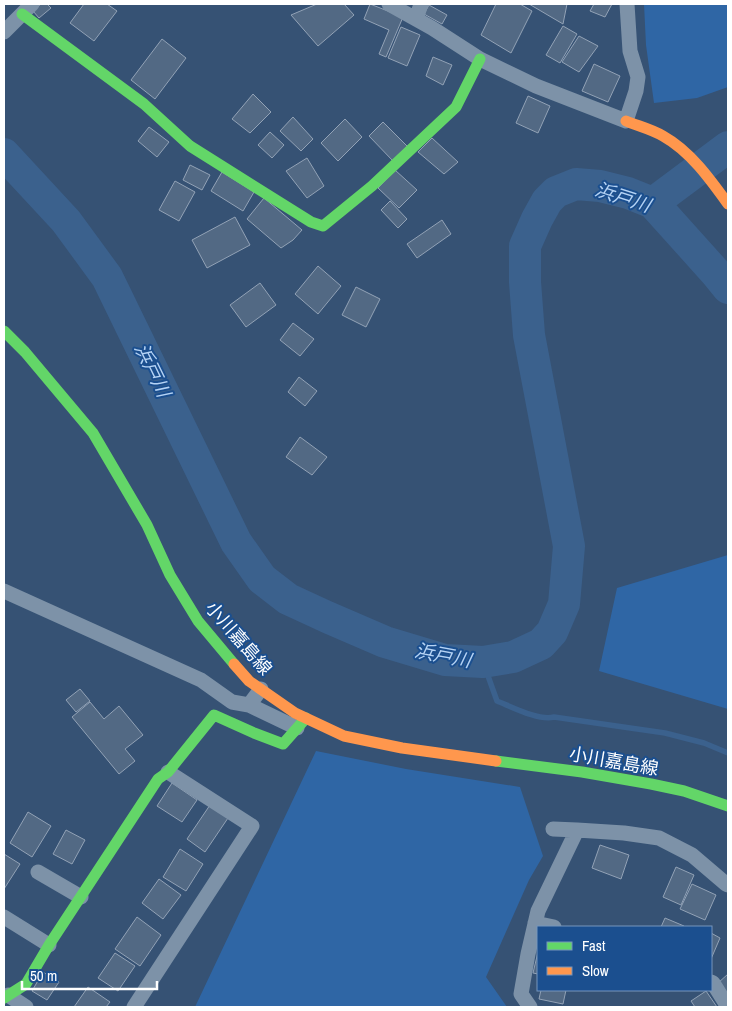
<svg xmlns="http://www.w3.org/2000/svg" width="732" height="1011" viewBox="0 0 732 1011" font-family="'Archivo Narrow','Noto Sans JP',sans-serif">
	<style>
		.green { fill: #2f66a5 }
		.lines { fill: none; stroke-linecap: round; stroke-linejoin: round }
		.stream { stroke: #3b618d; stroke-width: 5.5 }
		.river { stroke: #3b618d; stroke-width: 32 }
		.building { fill: #526984; stroke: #92a2b6 }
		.street { stroke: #7d92a8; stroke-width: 15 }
		.fast { stroke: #63d668; stroke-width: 11 }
		.slow { stroke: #ff974d; stroke-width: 11 }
		.labels { text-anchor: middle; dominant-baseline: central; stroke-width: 4; stroke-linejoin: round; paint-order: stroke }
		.street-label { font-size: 18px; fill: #fff; stroke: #1b4f8f }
		.water-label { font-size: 19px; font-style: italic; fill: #b5d3f5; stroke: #1b4f8f }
	</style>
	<rect width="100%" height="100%" fill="#365274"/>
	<path class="green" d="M644,4H728V87L697,98L654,103L646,45Z
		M728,555V709L599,671L617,588Z
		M316,751L406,769L520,787L543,856L529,880L486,977L507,1007H195Z"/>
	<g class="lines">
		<path class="stream" d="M483,662L497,701C512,707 539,721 554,717L665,733L704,743L728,753"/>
		<path class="river" d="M4,154L66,221L107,277L236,542L262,579L288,599L327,617L385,642L445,660L483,662L513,657L541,644L552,632L564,604L569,546L529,335L525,282V246L537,219L547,201L556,192L576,184L600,186L628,193L653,203L715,272L728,288
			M653,203L728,147"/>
	</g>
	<path class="building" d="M41,4H47L51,8L39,18L33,11Z
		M84,4H107L117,11L94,41L70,23Z
		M317,4H344L354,15L318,46L291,15Z
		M370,4L403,17L386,57L379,54L389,30L364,19Z
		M496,4H520L532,11L511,53L481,35Z
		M529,4H567L563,24Z
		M594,4H612L605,17L590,11Z
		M429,5L447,15L442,24L424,14Z
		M563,26L577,34L560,63L546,55Z
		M401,27L420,35L407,66L388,58Z
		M579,36L598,46L579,72L562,62Z
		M162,39L186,58L155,99L131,80Z
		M433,57L452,65L443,85L426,76Z
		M594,64L620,76L608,102L582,91Z
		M253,94L271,112L250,133L232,119Z
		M528,96L550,106L538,133L516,123Z
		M293,117L313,139L301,151L280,131Z
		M345,119L362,137L338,161L321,143Z
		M383,122L408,147L393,161L369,136Z
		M149,127L169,142L157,157L138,141Z
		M270,132L284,145L272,158L258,145Z
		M432,138L458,162L444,174L418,152Z
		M307,158L324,186L307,198L286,171Z
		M190,165L210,175L202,190L183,180Z
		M395,170L417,190L399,208L378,188Z
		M222,172L254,192L243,211L211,191Z
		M175,181L195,192L179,221L159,210Z
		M264,198L302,230L293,240L281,248L247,219Z
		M390,201L407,219L398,228L381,210Z
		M235,217L250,245L207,268L192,240Z
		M442,220L451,234L417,258L407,244Z
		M318,266L341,286L318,314L295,294Z
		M260,283L276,305L246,327L230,305Z
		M356,287L380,299L366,327L342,315Z
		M293,323L314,339L300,356L280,340Z
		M299,377L317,391L305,406L288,392Z
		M300,437L327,457L312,475L286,457Z
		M80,689L90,701L76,712L66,700Z
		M90,702L104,719L119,706L143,735L125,749L135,761L119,774L72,717Z
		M172,783L197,800L182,822L157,806Z
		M210,805L228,818L205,852L187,839Z
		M28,812L51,826L32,857L10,843Z
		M66,830L85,840L72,864L53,854Z
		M600,845L629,855L621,879L592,868Z
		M180,849L203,864L186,891L163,877Z
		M4,854L20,864L4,889Z
		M676,867L694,875L681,905L663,897Z
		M159,879L181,895L163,919L142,903Z
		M692,884L716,895L705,920L680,909Z
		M137,917L161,935L140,966L115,949Z
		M665,918L684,926V927H661Z
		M711,933L720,938L711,959Z
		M538,952V974L533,973Z
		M115,953L135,966L118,991L98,978Z
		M43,972L59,982L47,1000L32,991Z
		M728,974V996L718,983Z
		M88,987L110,1002L106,1007H74Z
		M541,990H566L563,1004L539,999Z
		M706,991L717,1007H694H695L691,1001Z"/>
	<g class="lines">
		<path class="street" d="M389,4L432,28L480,59L536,86L626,121L636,91L638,77L630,51L627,4
			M416,19L421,4
			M4,32L32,4
			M4,591L201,680L232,702L249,705L261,689
			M249,705L297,728
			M553,829L577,830
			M38,872L81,897
			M4,917L49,945
			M535,923L554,927
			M711,982L713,983L728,1007
			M8,995L26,1007
			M134,1007L252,826L168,772
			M530,1007L521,994L528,954L538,911L577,830L624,833L659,838L692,855L726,884L728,885"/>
		<path class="fast" d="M22,14L144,104L190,146L311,222L323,226L372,186L456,107L480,59
			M4,331L25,352L93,433L147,525L170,575L198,621L234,664
			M496,761L582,772L651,784L684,791L728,806
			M4,998L26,984L49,945L158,779L168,772L214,715L254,733L283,744L306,718"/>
		<path class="slow" d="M626,121C638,126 651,129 663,136C690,151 710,179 728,204
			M234,664L249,681L295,713L344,736L402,748L496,761"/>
	</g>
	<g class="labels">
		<g class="street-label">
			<text transform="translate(239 638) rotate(49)">小川嘉島線</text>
			<text transform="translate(614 761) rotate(10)">小川嘉島線</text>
		</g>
		<g class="water-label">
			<text transform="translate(623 197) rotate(18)">浜戸川</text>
			<text transform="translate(153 370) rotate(64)">浜戸川</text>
			<text transform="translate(443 655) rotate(11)">浜戸川</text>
		</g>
	</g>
	<rect width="732" height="1011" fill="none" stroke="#ffffff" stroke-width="10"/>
	<rect x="537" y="926" width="175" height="65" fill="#1b4f8f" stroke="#7695bc"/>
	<rect x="547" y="942" width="25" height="8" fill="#63d668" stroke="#7695bc"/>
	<text x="582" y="951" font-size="15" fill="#ffffff">Fast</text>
	<rect x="547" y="967" width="25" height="8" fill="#ff974d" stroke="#7695bc"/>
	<text x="582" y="976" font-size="15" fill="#ffffff">Slow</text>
	<path d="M22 981v8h135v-8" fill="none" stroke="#ffffff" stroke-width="2.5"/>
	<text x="30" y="981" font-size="15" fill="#ffffff" stroke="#1b4f8f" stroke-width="4" paint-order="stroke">50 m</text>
</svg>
